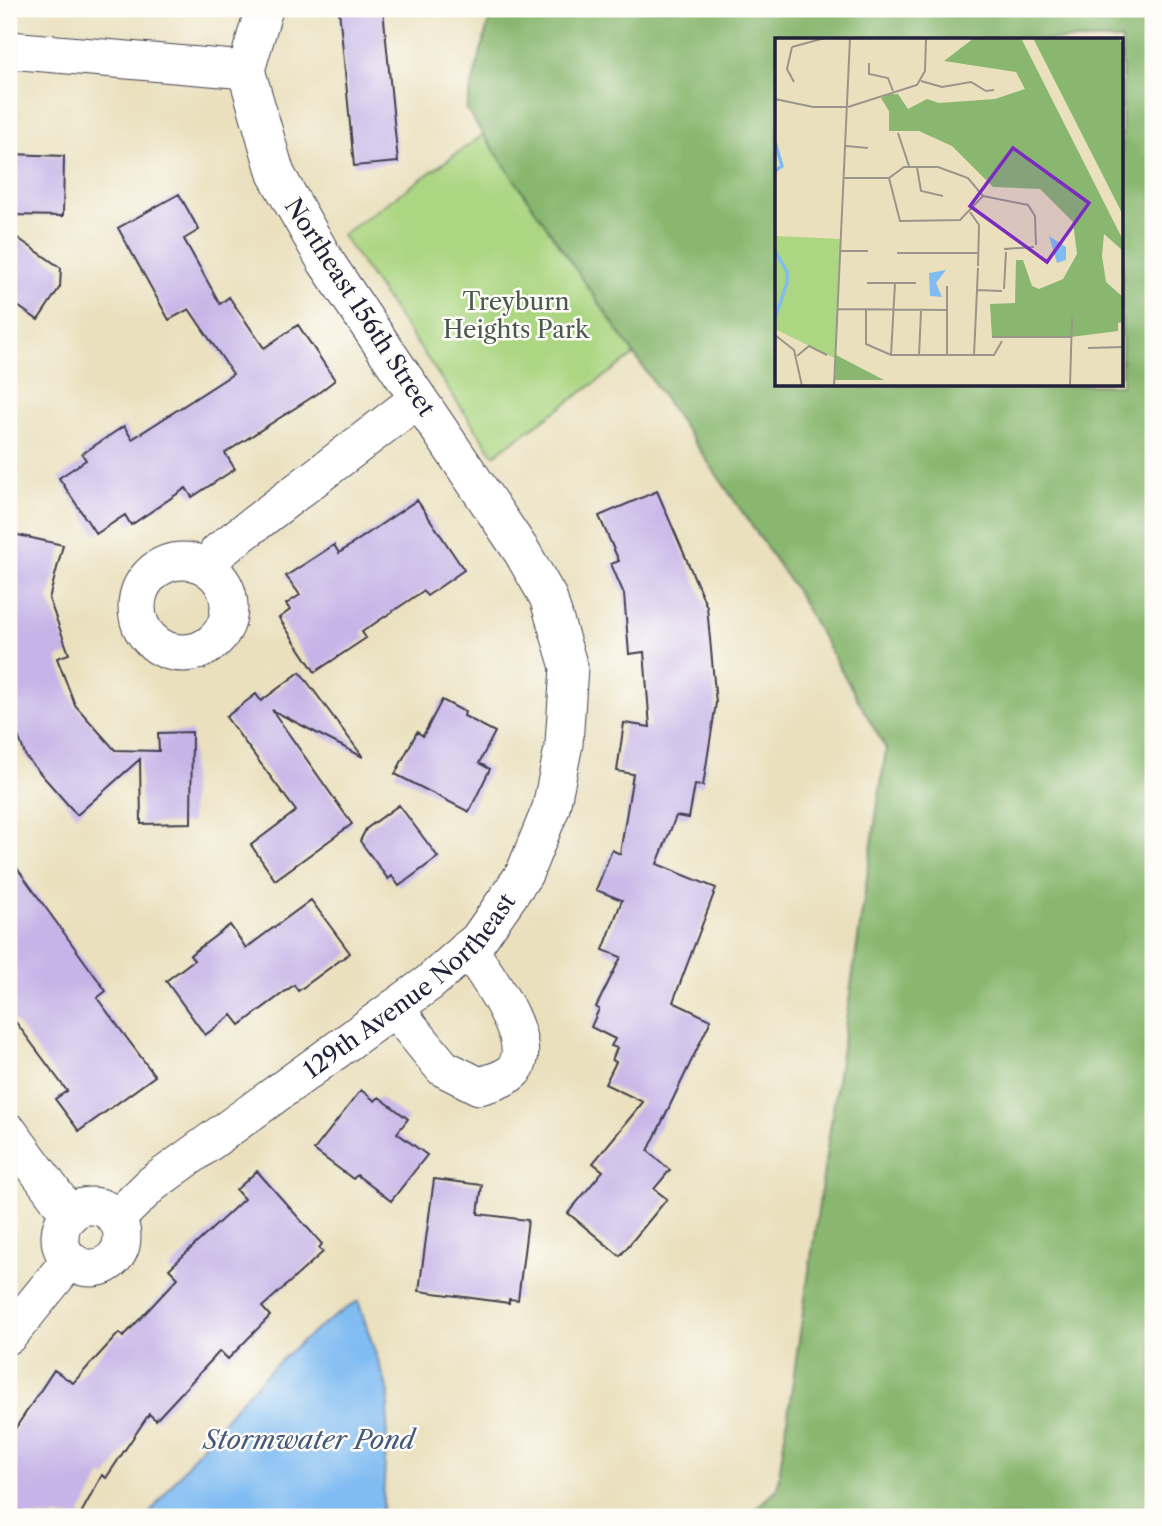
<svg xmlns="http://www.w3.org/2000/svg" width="1162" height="1526" viewBox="0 0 1162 1526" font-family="'Libre Caslon Text',serif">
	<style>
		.green { fill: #acd682; stroke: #677c5e; stroke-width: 2 }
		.forest { fill: #89b770; stroke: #566c56; stroke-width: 2; fill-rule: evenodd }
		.water { fill: #80bcf2; stroke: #516f96; stroke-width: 2 }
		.building { fill: #c6b3e7 }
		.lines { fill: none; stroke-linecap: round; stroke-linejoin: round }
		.minor-casing { stroke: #403e4f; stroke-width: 39 }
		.minor { stroke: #fff; stroke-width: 37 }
		.labels { text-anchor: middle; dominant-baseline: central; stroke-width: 5; stroke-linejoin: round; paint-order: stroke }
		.park-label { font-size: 24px; fill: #4b5850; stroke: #fdfcf7 }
		.street-label { font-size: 24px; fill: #22223b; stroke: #fdfcf7 }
		.water-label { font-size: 26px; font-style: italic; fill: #43587b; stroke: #fdfcf7 }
		.inset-river { fill: none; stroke: #80bcf2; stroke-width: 3.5 }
		.inset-road { fill: none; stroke: #9a948a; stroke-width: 2 }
		.view { fill: #7b2cbf; fill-opacity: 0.15; stroke: #7b2cbf; stroke-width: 3.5 }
		.inset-edge { fill: none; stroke: #22223b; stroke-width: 3.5 }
	</style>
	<rect width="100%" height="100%" fill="#fdfcf7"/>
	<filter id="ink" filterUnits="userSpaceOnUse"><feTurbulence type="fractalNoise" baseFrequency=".0143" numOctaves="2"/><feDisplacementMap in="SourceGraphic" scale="14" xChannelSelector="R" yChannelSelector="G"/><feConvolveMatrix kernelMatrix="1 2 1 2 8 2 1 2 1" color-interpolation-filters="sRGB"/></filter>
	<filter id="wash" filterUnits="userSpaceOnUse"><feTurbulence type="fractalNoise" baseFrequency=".00686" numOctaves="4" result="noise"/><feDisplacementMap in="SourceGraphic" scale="28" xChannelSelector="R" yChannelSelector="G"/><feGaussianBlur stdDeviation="1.57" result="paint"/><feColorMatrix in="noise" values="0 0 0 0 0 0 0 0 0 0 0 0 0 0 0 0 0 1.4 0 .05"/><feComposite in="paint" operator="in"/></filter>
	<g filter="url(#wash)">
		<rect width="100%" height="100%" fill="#eae0be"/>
		<path class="green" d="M500,123L655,340L494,455L342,235Z"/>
		<path class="forest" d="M492,9H1153V1517H746L777,1489L886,749L795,589L466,109ZM777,40H1122V385H777Z"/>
		<path class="water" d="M358,1301L389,1393L382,1517H147C209,1436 269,1355 358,1301Z"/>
		<g id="blocks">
			<path class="building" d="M339,9H383L398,162L354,166Z
				M11,154L64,156L63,216L9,215Z
				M179,194L199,230L184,239L220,304L229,297L264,348L298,325L335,380L317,394L225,453L235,469L192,497L186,488L131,525L125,515L96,534L59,478L86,460L82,454L124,426L132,439L233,374L189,309L169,320L118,228Z
				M9,232L61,268L60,287L38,320L9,300Z
				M657,491L707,607L716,703L703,786L695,785L689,818L676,816L657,864L716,888L673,1002L711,1020L648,1151L670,1170L654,1189L667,1199L620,1256L568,1213L603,1171L593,1163L643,1102L605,1084L616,1062L612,1060L617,1048L611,1046L615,1039L591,1027L599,1009L596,1007L621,957L603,950L622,900L596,890L612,850L620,854L633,774L617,771L624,723L650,727L644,652L629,654L624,594L611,564L619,561L599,516Z
				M417,500L464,570L427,596L423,591L362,632L366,638L315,672L279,618L290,610L286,604L300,595L286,576L334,545L339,553Z
				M9,533L63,545L49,599L69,654L57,658L75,705L115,750L159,751L158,733L192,732L191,823L141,824L140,759L77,815L26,757L9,711Z
				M300,672L363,757L272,710L352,824L275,880L251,845L296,811L226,717L256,694L261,701Z
				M442,700L465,712L464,716L495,732L479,763L490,769L469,812L395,774L417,732L423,736Z
				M399,805L438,857L399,886L392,876L388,879L360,841L366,829Z
				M9,857L106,991L97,998L155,1076L79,1131L55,1099L67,1091L9,1013Z
				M311,900L350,953L298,991L294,985L240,1025L232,1015L205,1035L166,981L194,960L190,955L230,925L246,948Z
				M361,1090L375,1101L379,1097L408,1119L397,1133L427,1155L391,1201L357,1175L353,1179L314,1150Z
				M257,1171L322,1244L319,1248L323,1252L262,1307L270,1316L228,1359L220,1351L156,1420L149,1414L106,1478L102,1475L79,1517H9V1438L54,1370L73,1383L119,1333L123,1337L178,1278L169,1269L244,1199L236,1190Z
				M434,1179L482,1185L478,1214L528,1220L518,1300L509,1299V1303L419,1291Z"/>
		</g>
	</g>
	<g filter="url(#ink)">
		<use href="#blocks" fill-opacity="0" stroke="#403e4f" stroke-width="2"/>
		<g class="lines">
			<defs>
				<g id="minor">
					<path d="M9,50L246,70"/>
					<path d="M246,70L264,9"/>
					<circle cx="183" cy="607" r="46"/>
					<path d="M210,569L218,552L418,399"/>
					<path d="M394,1008L443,1068L479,1086C490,1083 506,1079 514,1070C537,1041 485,974 468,948"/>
					<path d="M9,1132L70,1215"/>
					<circle cx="91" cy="1237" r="31"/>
					<path id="s1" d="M116,1219L152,1184L429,983L478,940L524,874L551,808L564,744L569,667L548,597L522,552L326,262L276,174L246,70"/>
					<path d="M9,1335L70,1260"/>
				</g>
			</defs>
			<use href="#minor" class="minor-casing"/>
			<use href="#minor" class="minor"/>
		</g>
	</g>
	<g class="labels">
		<g class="park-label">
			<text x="516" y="301">Treyburn<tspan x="516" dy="28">Heights Park</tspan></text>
		</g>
		<g class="street-label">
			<text transform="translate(360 307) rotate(57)">Northeast 156th Street</text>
			<text stroke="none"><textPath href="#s1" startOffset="376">129th Avenue Northeast</textPath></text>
		</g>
		<g class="water-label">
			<text x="309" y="1440">Stormwater Pond</text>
		</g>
	</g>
	<g transform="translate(775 38)">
		<rect width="348" height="348" fill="#eae0be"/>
		<path d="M0,198L66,201L61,321L0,291Z" fill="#acd682"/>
		<path d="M199,0H246L348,202L347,212L329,196L327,218L331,244L348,259V284L343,285V293L296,299H217L215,266L240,265L241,222H248L257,248L264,251L288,241L302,216L298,184L265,151L218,149L177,108L144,93H114V73L106,60L114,56H123L133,71L152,61L164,65L220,61L250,51L241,34L169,23ZM258,0H344L348,8V177ZM61,317L109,342H60Z" fill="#89b770"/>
		<path d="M274,198L291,209V222L282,225ZM171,232L161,245L167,259L155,258L154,235Z" fill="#80bcf2"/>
		<path class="inset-river" d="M0,104L7,128L0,133M0,213L12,234V245L0,280"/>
		<path class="inset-road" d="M17,9L12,31L19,44M17,9L50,0M94,25V36L113,40L118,53M146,43L167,49L196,44L211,53L219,52M0,61L38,69H72M73,69L142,47L150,33L151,0M123,95L134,128M71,108L93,110M142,129L146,153L168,158M69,140H114L129,129H163L193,140L208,158M114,140L125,183L185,182L208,158M208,158L253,167L260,178L261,207M195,174L204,187L203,228M234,211H229L259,209M66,213H93H87M122,215H203M92,245H141M172,248V316M229,251L231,214M201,252L227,253M63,271L173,272M91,272V306L116,317H219L227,303M0,297L19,312L27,348M217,299H296M313,310L349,309M116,317L120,245M199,317L203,230M22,318L34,308L52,317M144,318L146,273M59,348L75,0M295,348L297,280"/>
		<path class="view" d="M238,110L314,165L272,224L195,168Z"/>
		<rect width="348" height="348" class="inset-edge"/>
	</g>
	<rect width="1162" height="1526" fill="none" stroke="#fdfcf7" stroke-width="35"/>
</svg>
